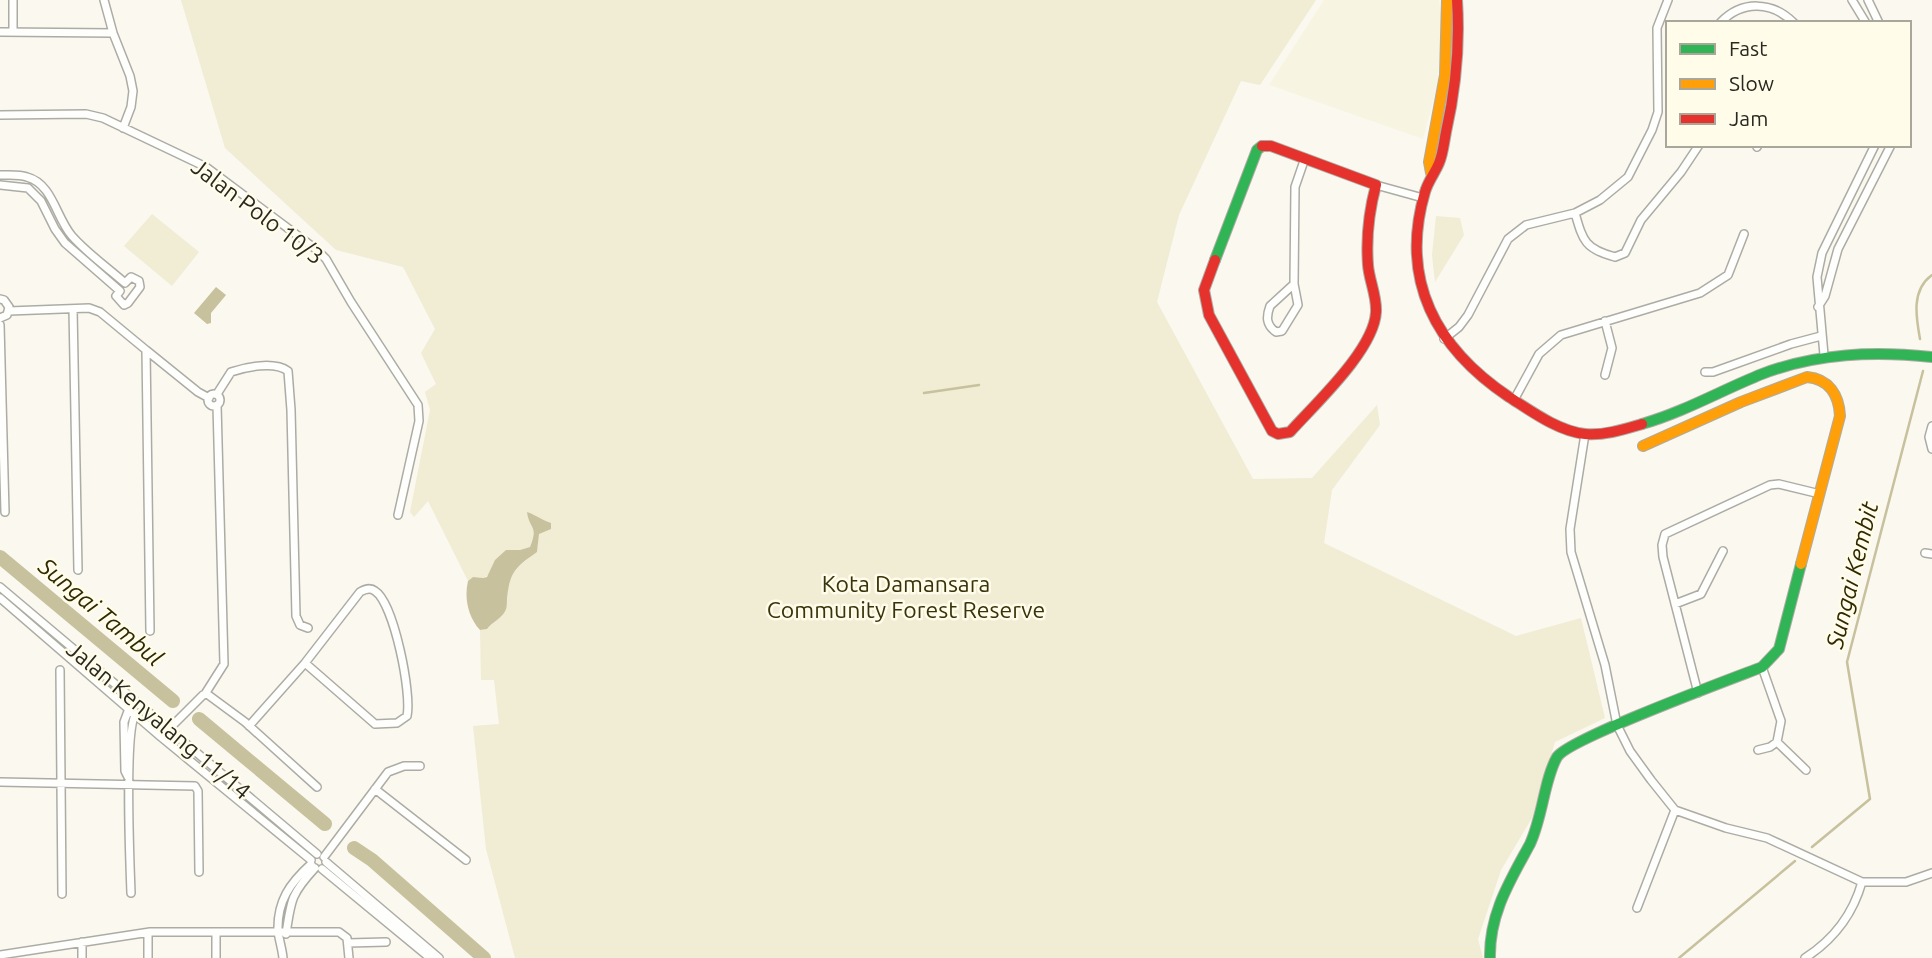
<svg xmlns="http://www.w3.org/2000/svg" width="1932" height="958" viewBox="0 0 1932 958" font-family="Ubuntu,sans-serif">
	<style>
		.built { fill: #f7f5e2 }
		.green { fill: #f1ecd4 }
		.water { fill: #c7c19d }
		.lines { fill: none; stroke-linecap: round; stroke-linejoin: round }
		.stream { stroke: #c7c19d; stroke-width: 2.5 }
		.river { stroke: #c7c19d; stroke-width: 14 }
		.street-casing { stroke: #adaca4; stroke-width: 10 }
		.fast-casing { stroke: #adaca4; stroke-width: 12 }
		.slow-casing { stroke: #adaca4; stroke-width: 12 }
		.jam-casing { stroke: #adaca4; stroke-width: 12 }
		.street { stroke: #fefefd; stroke-width: 7 }
		.fast { stroke: #30b455; stroke-width: 10 }
		.slow { stroke: #ff9f0a; stroke-width: 10 }
		.jam { stroke: #e5322d; stroke-width: 10 }
		.labels { text-anchor: middle; dominant-baseline: central; stroke-width: 5; stroke-linejoin: round; paint-order: stroke }
		.street-label { font-size: 23px; fill: #292821; stroke: #fffcea }
		.park-label { font-size: 23px; fill: #39330b; stroke: #fffcea }
		.water-label { font-size: 24px; font-style: italic; fill: #302a02; stroke: #fffcea }
	</style>
	<rect width="100%" height="100%" fill="#faf8ef"/>
	<path class="built" d="M1324,0H1439L1442,21L1438,83L1423,139L1269,85Z"/>
	<path class="green" d="M181,0H1316L1260,85L1241,81L1179,215L1157,302L1253,479L1312,478L1377,405L1380,425L1332,490L1324,543L1516,636L1581,618L1605,718L1555,742L1532,818L1501,870L1478,939L1483,958H515L486,849L473,726L499,724L494,680H481L480,630L487,629L506,609C508,575 511,571 537,552L539,533L551,529L528,518C536,528 535,535 530,547L520,550L487,576L483,578L473,577L468,581L428,501L414,517L410,512L430,410L425,392L436,384L421,353L435,329L403,267L336,250L225,148Z
		M152,214L199,252L172,286L124,246Z
		M1436,216L1460,218L1464,235L1435,282L1432,255Z"/>
	<path class="water" d="M216,287L226,295L211,313V323L207,324L194,313Z
		M527,512C532,513 542,520 551,523V529L539,534L537,552C516,567 510,571 507,598C507,599 507,608 506,609C504,617 492,622 487,629L480,630C468,617 464,598 468,581L473,577L483,578L487,577L495,560L506,550H520L530,547C539,525 529,529 527,512Z"/>
	<g class="lines">
		<path class="stream" d="M1920,339C1916,317 1911,290 1932,275
			M924,393L979,385
			M1812,847L1870,799L1847,662L1923,371
			M1679,958L1795,861"/>
		<path class="river" d="M0,557L173,701
			M199,719L325,824
			M354,848L372,860L484,958"/>
		<defs>
			<path id="street" d="M104,0L113,33L130,76L133,91L131,107L123,128
				M1852,0L1866,23
				M1868,0L1879,23
				M1720,23C1742,0 1772,1 1794,23
				M0,32L113,33
				M13,32V0
				M0,115L86,114L103,118L206,167L317,250L326,259L351,302L418,405L419,421L398,515
				M1757,147L1758,145
				M0,175C9,175 19,174 27,177C53,184 56,218 72,236C87,253 108,268 125,283L131,277L139,281L140,287L128,303L124,305L116,296L120,291L65,243L55,229L41,201L28,188L0,185
				M1376,185L1423,198
				M1575,213C1583,241 1585,249 1615,257L1625,253L1641,220L1681,172L1699,145
				M1294,284L1270,306C1266,317 1266,325 1276,332L1282,331L1298,305L1294,284L1295,187L1305,158
				M0,299L4,300L9,307L7,315L0,318
				M1818,307L1825,296L1838,249L1891,145
				M73,309L78,570
				M9,311L89,308L100,312L146,350L150,631
				M0,325L5,512
				M1444,339L1459,327L1468,315L1508,239L1526,225L1575,213L1600,200L1628,177L1652,130L1658,112L1657,28L1668,0
				M146,350L198,392L209,398
				M1824,355L1817,277L1822,253L1875,145
				M1705,372H1713L1791,344L1821,336
				M1605,375L1612,348L1605,321
				M217,394L231,372C246,367 274,361 288,371L291,410L296,616L300,625L308,628
				M208 400a6 6 0 1 1 12 0a6 6 0 1 1-12 0Z
				M1514,400L1539,354L1561,335L1700,293L1728,275L1744,234
				M1932,426L1929,437L1932,449
				M1585,434L1570,529L1571,552L1605,665L1617,725L1630,751L1651,780L1675,810L1726,828L1767,838L1862,882H1906L1932,873
				M1925,553L1932,554
				M0,587L317,854
				M0,598L161,737L311,860
				M1675,604L1701,594L1723,551
				M60,670L62,894
				M1698,693L1663,557L1662,545L1665,534L1770,485L1779,484L1820,494
				M205,694L224,664L217,405
				M249,726L305,663L360,592C365,589 370,587 375,591C394,603 412,694 407,716L397,723L375,724L305,663
				M166,732L203,695L207,694L245,722L317,787
				M1777,742L1806,770
				M1758,750L1770,747L1777,742L1781,721L1762,667
				M128,777L125,771L124,722L130,706
				M0,782L195,786L198,791L199,872
				M375,789L466,860
				M324,857L388,772L404,766H420
				M326,862L439,958
				M322,869L430,958
				M131,893C130,864 124,729 136,713
				M1637,908L1675,810
				M216,932V958
				M148,933V958
				M286,934C291,900 291,894 315,868
				M82,942V958
				M348,943L386,942
				M0,955L150,932H339L347,938L349,958
				M283,958C282,948 279,940 278,931C277,901 290,883 311,864
				M1805,958C1833,940 1853,914 1862,882"/>
			<path id="fast" d="M1215,260L1257,150L1262,146
				M1642,424C1684,412 1722,390 1762,374C1817,353 1874,351 1932,357
				M1490,958C1489,914 1510,881 1530,844C1543,816 1544,780 1557,757C1568,739 1731,679 1762,667L1779,649L1801,564"/>
			<path id="slow" d="M1431,173L1429,162L1445,75L1447,0
				M1643,446L1741,402L1807,377C1829,379 1839,395 1840,416L1801,564"/>
			<path id="jam" d="M1457,0C1460,45 1456,88 1446,132C1444,142 1443,154 1439,163C1435,173 1428,181 1425,192C1399,280 1436,348 1509,397C1531,411 1558,431 1585,434C1603,436 1625,429 1642,424
				M1215,260L1204,290L1209,315L1272,431L1278,434L1290,432C1315,404 1374,350 1376,312C1377,296 1369,280 1368,265C1366,238 1369,211 1376,185L1271,146H1262"/>
		</defs>
		<use href="#street" class="street-casing"/>
		<use href="#fast" class="fast-casing"/>
		<use href="#slow" class="slow-casing"/>
		<use href="#jam" class="jam-casing"/>
		<use href="#street" class="street"/>
		<use href="#fast" class="fast"/>
		<use href="#slow" class="slow"/>
		<use href="#jam" class="jam"/>
	</g>
	<g class="labels">
		<g class="street-label">
			<text transform="translate(258 211) rotate(37)">Jalan Polo 10/3</text>
			<text transform="translate(159 720) rotate(40)">Jalan Kenyalang 11/14</text>
		</g>
		<g class="park-label">
			<text x="906" y="583">Kota Damansara<tspan x="906" dy="26">Community Forest Reserve</tspan></text>
		</g>
		<g class="water-label">
			<text transform="translate(1852 575) rotate(-76)">Sungai Kembit</text>
			<text transform="translate(101 612) rotate(40)">Sungai Tambul</text>
		</g>
	</g>
	<rect x="1666" y="21" width="245" height="126" fill="#fffcea" stroke="#a9a79a" stroke-width="2"/>
	<rect x="1680" y="44" width="35" height="10" fill="#30b455" stroke="#a9a79a" stroke-width="2"/>
	<text x="1729" y="56" font-size="21" fill="#292821">Fast</text>
	<rect x="1680" y="79" width="35" height="10" fill="#ff9f0a" stroke="#a9a79a" stroke-width="2"/>
	<text x="1729" y="91" font-size="21" fill="#292821">Slow</text>
	<rect x="1680" y="114" width="35" height="10" fill="#e5322d" stroke="#a9a79a" stroke-width="2"/>
	<text x="1729" y="126" font-size="21" fill="#292821">Jam</text>
</svg>
